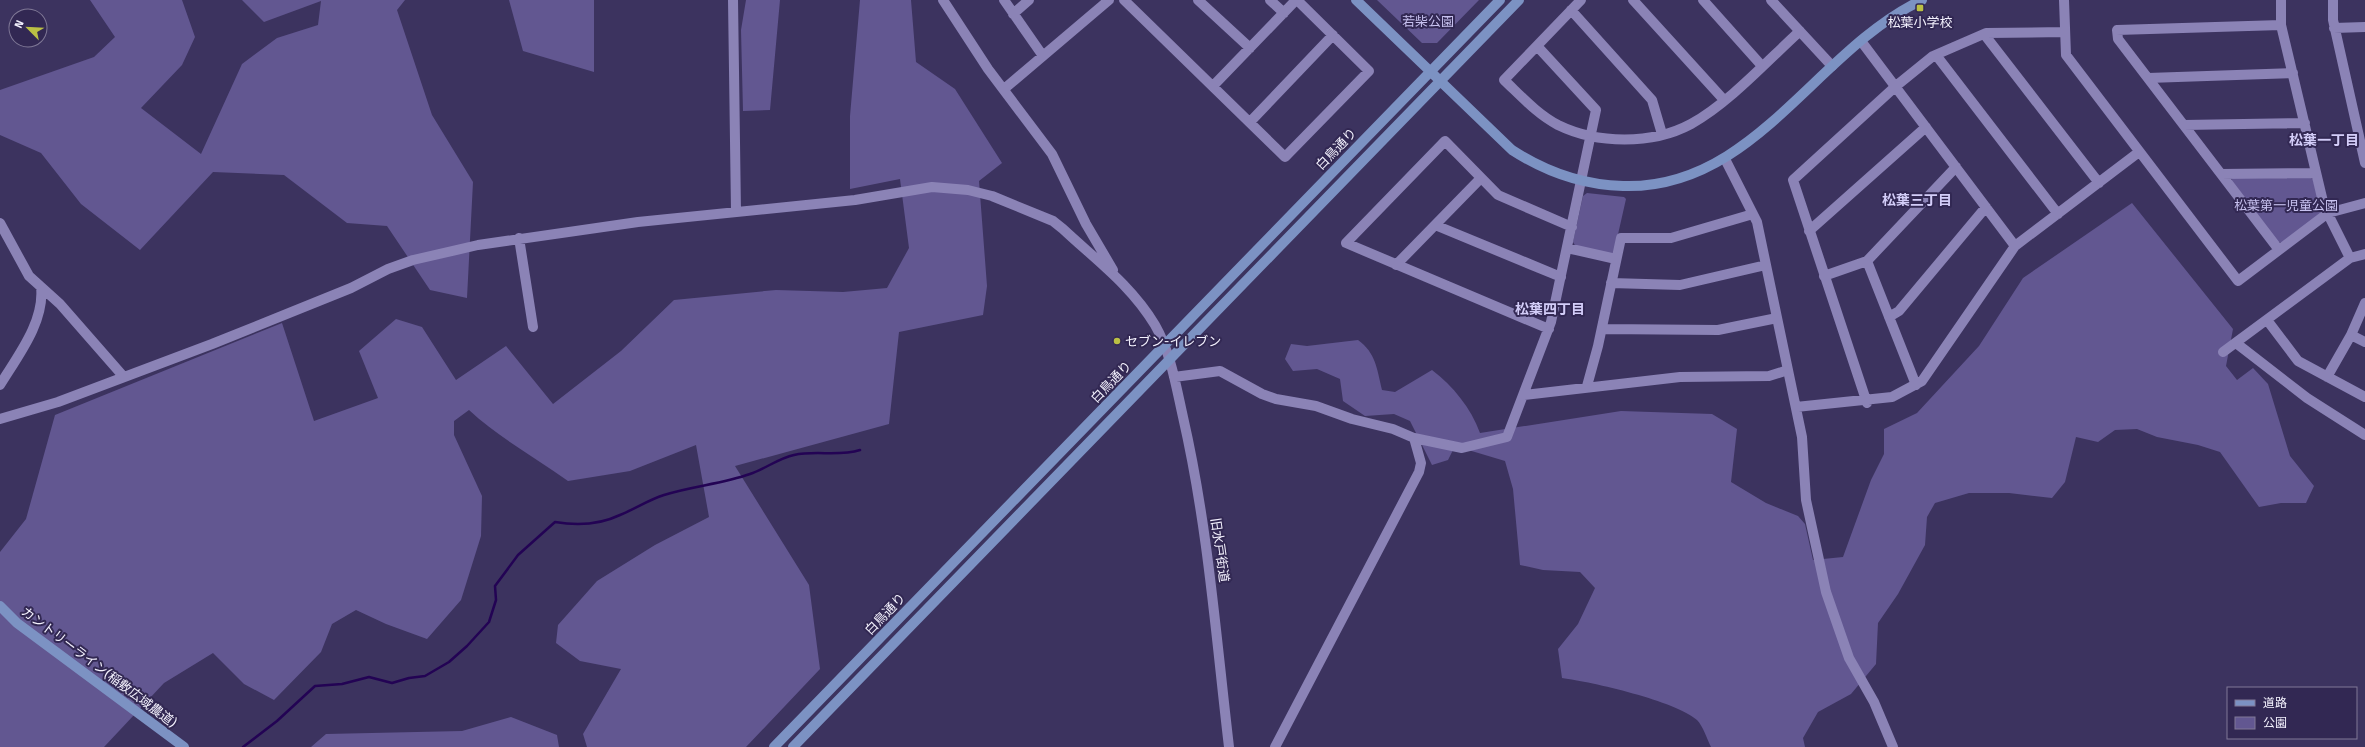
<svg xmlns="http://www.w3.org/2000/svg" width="2365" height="747" viewBox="0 0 2365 747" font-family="'Fira Sans','Noto Sans JP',sans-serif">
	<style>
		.green { fill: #625791 }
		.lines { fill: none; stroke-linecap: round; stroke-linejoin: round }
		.stream { stroke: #230354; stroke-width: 2.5 }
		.street { stroke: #8b83b6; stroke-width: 10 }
		.secondary { stroke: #7c92c3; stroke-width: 10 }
		.poi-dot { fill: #bbc044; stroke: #322853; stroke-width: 1.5 }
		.labels { text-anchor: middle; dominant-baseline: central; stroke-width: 4; stroke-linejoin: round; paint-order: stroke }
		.park-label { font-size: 13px; fill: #c8c2f0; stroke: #322853 }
		.poi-label { font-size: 13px; fill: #f4f2fe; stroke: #322853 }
		.street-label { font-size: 13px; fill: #f4f2fe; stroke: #322853 }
		.neighbourhood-label { font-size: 14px; font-weight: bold; fill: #d3cdf8; stroke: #322853 }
	</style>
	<rect width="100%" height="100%" fill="#3c335f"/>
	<path class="green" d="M90,0H182L195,37L182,65L141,108L201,154L242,64L277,38L318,25L321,1L264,22L242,0H405L397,10L432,115L473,182L467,298L430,290L387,226L347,223L284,175L213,172L140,250L81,204L41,153L0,135V90L94,57L115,37Z
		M509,0H594V72L523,51Z
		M746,0H780L770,110L743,111L741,30Z
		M860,0H911L916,62L955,89L1002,163L979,181L987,286L983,315L899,332L889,424L735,466L809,585L820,669L746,747H587L583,734L621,669L580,661L556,643L558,625L597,581L655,545L709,517L696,445L630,471L568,481C535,457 499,438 469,410L454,421V435L482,496L481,536L461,600L427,639L386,624L356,610L332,624L321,652L274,700L244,684L213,653L164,683L104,747H0V552L26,519L55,415L282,323L314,421L378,398L359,351L396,319L422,327L456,380L506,346L553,404L621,351L674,300L776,290L843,292L887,288L909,248L900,179L850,189V116Z
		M1377,0H1479L1437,43H1422Z
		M2233,177H2309L2313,179L2321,211L2320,214L2282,243L2278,242L2231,182Z
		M1587,193L1624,197L1626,199L1614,252L1610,255L1576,247L1573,242L1583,196Z
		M2132,203L2233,329L2226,366L2237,380L2253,368L2268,384L2290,456L2314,486L2306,503H2281L2259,507L2220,452L2198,445L2157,437L2137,429L2115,430L2098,442L2076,437L2065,482L2052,498L2009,493H1969L1935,503L1927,517L1925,545L1898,594L1878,623L1876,664L1851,694L1818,712L1803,738L1805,747H1711C1707,739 1703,726 1697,720C1676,701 1592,682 1562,678L1558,649L1578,624L1595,588L1580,572L1543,570L1520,565L1513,489L1505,461L1455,446L1448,460L1432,465L1410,421L1394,414L1365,416L1343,401L1340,379L1317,369L1293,371L1285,359L1291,344L1307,346L1358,340C1376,353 1377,369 1382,390L1395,392L1432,370C1453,386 1471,408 1480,433L1621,411L1712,414L1737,429L1731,482L1766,503L1798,516L1805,524L1813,560L1843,557L1871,480L1884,454V429L1917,413L1979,346L2023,278Z
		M511,717L557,735L559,747H311L326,734L462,731Z"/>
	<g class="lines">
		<path class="stream" d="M243,747L277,721L315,686L342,684L369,677L392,683L409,678L425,676L449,662L467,646L489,622L496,600L495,586L518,555L555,522C578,526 599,525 620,515C635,509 648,500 664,495C692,486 722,484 750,474C765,469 779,458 794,455C817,450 838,457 860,450"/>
		<path class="street" d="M733,0L736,212
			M943,0L988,69L1052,154L1086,224L1113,270
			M1004,0L1043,56
			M1124,0L1285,157L1369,71L1297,0
			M1198,0L1250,48
			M1270,0L1284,13
			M1581,0L1504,80C1521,96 1537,114 1558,125C1597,144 1652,145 1691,124C1729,103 1767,61 1800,31
			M1633,0L1724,100
			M1703,0L1762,66
			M1771,0L1832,66
			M2064,0L2066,55L2238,281L2328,213L2365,203
			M2281,0V25L2324,206L2350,258
			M2333,0V20L2365,163
			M1571,10L1652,100L1662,134
			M1013,14L1029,0
			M2334,28L2365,27
			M1984,34L2099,183
			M1861,41L2015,246
			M1936,55L2058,214
			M2148,78L2293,73
			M1213,86L1296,0
			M1004,89L1109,0
			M1250,122L1333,35
			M2184,125L2305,123
			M1725,159L1757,222L1802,437L1806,500L1826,592L1849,658L1874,702L1893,747
			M2221,174L2316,173
			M0,223L29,276L60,304L123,376
			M1435,225L1561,277
			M1809,231L1926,127
			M519,238L533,327
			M1567,248L1616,259
			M2279,250L2118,39L2117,30L2281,25
			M1867,261L1916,385
			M1396,265L1481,178
			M1824,276L1867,261L1956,167
			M1611,283L1680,285L1766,265
			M1889,317L1899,311L1986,207
			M2267,320L2298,361L2365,397
			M1549,329L1346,243L1445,141L1498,195L1572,227
			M1602,329L1718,330L1777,318
			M2351,335L2365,342
			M2236,343L2307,398L2365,435
			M2223,352L2350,258L2365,254
			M1174,377L1220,371L1262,394L1276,399L1316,406L1352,419L1393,429L1414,438L1421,463L1419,472L1275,747
			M2327,377L2351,335L2365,303
			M0,385C17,357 45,322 41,287
			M1587,386L1598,346L1621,238H1671L1753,214
			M1524,395L1680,377L1769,376L1788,370
			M1867,403L1793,180L1896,86L1933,56L1986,33L2065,32
			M1796,407L1892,397L1922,381L2015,246L2139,152
			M0,419L58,402L212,344L351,288L388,269L413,260L478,245L638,222L855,200L932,187L968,190L992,196L1053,221L1063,229C1096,260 1131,285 1155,325C1171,353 1176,386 1183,417C1208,526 1216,637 1229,747
			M1414,438L1462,448L1507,437L1551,322L1596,110L1537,46"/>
		<path class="secondary" d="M1356,0L1512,150C1546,172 1582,185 1623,186C1754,190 1815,51 1922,0
			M0,606L17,623L184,747
			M774,747L1500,0
			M793,747L1519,0"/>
	</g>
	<g class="poi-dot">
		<rect x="1916" y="4" width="8" height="8" rx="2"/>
		<circle cx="1117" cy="341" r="4"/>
	</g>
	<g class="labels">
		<g class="park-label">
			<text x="1428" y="21">若柴公園</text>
			<text x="2286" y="205">松葉第一児童公園</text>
		</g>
		<g class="poi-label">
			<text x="1920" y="22">松葉小学校</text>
			<text x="1125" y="341" text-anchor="start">セブン-イレブン</text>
		</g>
		<g class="street-label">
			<text transform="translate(1336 149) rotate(-46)">白鳥通り</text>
			<text transform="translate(1111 382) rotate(-46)">白鳥通り</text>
			<text transform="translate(1220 550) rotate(82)">旧水戸街道</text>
			<text transform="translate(885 614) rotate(-46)">白鳥通り</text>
			<text transform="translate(99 667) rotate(37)">カントリーライン(稲敷広域農道)</text>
		</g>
		<g class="neighbourhood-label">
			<text x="2324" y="140">松葉一丁目</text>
			<text x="1917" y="200">松葉三丁目</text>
			<text x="1550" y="309">松葉四丁目</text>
		</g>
	</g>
	<rect x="2227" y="687" width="130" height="52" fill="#322853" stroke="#807997"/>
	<rect x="2235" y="700" width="20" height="6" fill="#7c92c3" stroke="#807997"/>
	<text x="2263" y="707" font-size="12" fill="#f4f2fe">道路</text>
	<rect x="2235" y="717" width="20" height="12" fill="#625791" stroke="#807997"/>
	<text x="2263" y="727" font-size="12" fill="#f4f2fe">公園</text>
	<g transform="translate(28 28) rotate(294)"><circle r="19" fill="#322853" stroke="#807997"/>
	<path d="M0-3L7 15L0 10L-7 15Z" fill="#bbc044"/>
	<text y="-6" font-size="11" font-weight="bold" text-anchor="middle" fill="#f4f2fe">N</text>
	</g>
</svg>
